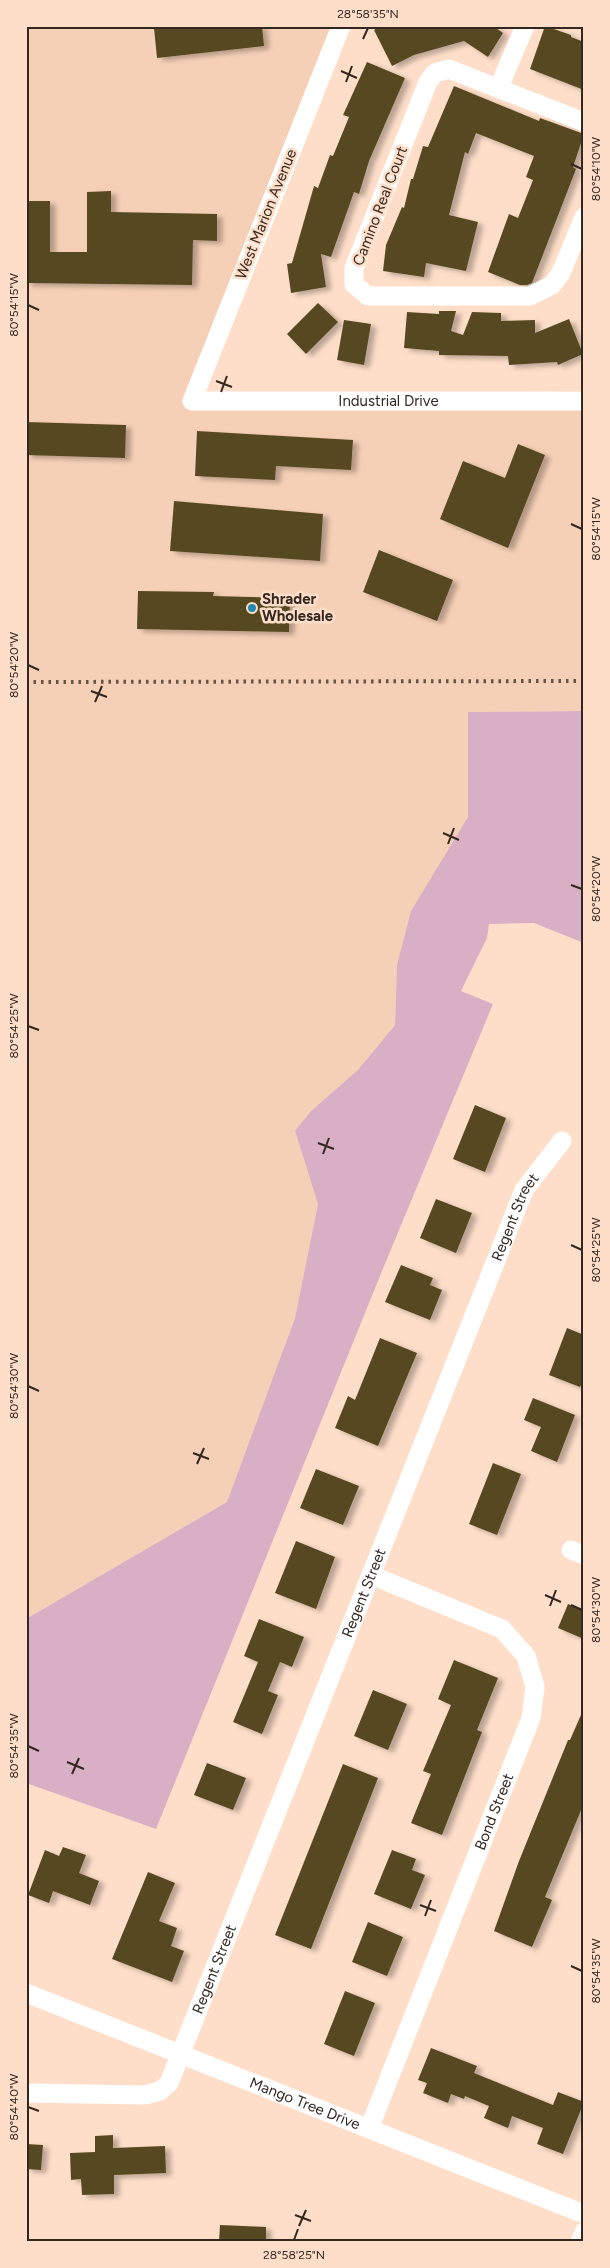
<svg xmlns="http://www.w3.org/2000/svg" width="610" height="2268" viewBox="0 0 610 2268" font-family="Figtree,sans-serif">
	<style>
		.built { fill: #f6d0b6 }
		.green { fill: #d9afc5 }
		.building { fill: #574922; filter: url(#shadow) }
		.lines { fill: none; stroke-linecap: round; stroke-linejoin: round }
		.street { stroke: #fff; stroke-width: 19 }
		.rail { stroke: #635348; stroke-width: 4; stroke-dasharray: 2.5 5; stroke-linecap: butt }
		.ticks { fill: none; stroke: #332820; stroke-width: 2 }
		.poi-dot { fill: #228ab2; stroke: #fedec9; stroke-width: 2 }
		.labels { text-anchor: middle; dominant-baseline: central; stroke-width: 5; stroke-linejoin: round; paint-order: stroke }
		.street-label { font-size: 15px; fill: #332820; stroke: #fedec9 }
		.poi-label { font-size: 15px; font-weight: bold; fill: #332820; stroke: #fedec9; text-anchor: start }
		.neatline { fill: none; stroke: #332820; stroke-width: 2 }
		.ticks-label { font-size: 12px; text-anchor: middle; fill: #332820 }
	</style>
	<defs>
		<filter id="shadow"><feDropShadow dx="5.5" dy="3" stdDeviation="2.5" flood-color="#0004"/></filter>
	</defs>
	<rect width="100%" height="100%" fill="#fedec9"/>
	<path class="built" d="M26,26H341L202,397L584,391V711L468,712V817L442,863L397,965L395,1025L358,1070L311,1111L295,1131L318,1204L295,1318L227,1502L26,1619Z"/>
	<path class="green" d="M584,711V943L534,923L489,924L487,938L461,991L493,1004L382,1271L156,1829L26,1783V1619L227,1502L295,1318L318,1204L295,1131L311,1111L358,1070L395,1025L397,965L411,911L468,817V712Z"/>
	<path class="building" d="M172,26H262L264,46L157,58L154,28Z
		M381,26H493L503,33L488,57L464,41L414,55L392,66L374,30Z
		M545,26L571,35V37L584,42V90L530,69Z
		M367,62L405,78L369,161L359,194L354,192L331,257L321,254L326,287L291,293L287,264L292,263L314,186L318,188L330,155L333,156L349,117L343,115Z
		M454,86L539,121L540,118L584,134L573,167L576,169L532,283L527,285H520L488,272L509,214L518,218L533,180L526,177L534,156L476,133L468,154L465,152L449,215L478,222L466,271L426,263L424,277L383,271L386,245L402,207L404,208L411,179H413L423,146L428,147Z
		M111,191V212L217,214V241L193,240L192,285L26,283V201H50V252H87V192Z
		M318,303L338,322L306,354L287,334Z
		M439,311H456L451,331L463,335L472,312L501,313V321L535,320V333L569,319L583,354L558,365L557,362L509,365L508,356L439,355V351L404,348L407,312L439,314Z
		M344,320L371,324L364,365L337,360Z
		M26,422L126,425L125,458L26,455Z
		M197,431L353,440L351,470L276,466L275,480L195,476Z
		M518,444L545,455L508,548L440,519L463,461L505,478Z
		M174,501L323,514L320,561L170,551Z
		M379,550L453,580L437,621L363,592Z
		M138,591L214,592L213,596L290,598L289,632L137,629Z
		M475,1105L506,1118L485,1172L453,1159Z
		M436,1199L472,1213L456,1253L420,1238Z
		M401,1265L433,1278L430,1285L442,1290L430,1320L385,1302Z
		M567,1328L584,1335V1379L580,1387L549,1375Z
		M380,1338L417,1353L378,1446L335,1428L348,1396L355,1400Z
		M533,1398L575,1415L557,1462L531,1451L541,1427L524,1420Z
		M493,1463L521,1474L497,1535L469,1524Z
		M316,1469L359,1486L343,1525L300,1508Z
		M296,1541L335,1557L316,1609L275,1593Z
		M568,1604L584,1610V1639L558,1628Z
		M259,1619L304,1637L292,1667L280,1662L268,1691L278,1695L262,1734L233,1722L258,1662L244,1656Z
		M454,1660L498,1678L477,1730L482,1732L442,1835L411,1823L431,1774L423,1771L451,1705L438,1699Z
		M373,1690L407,1704L388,1750L354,1736Z
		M584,1708V1803L545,1897L552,1900L532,1947L494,1931L519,1861L568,1740H570Z
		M207,1763L246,1778L233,1810L194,1795Z
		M343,1764L378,1778L311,1949L275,1935Z
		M63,1847L86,1855L79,1873L99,1881L90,1905L53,1891L49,1903L28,1895L45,1850L59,1856Z
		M392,1850L416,1859L412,1870L425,1875L411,1909L374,1894Z
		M148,1872L175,1883L159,1921L177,1928L171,1946L184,1951L172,1982L112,1959Z
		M368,1922L403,1937L387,1976L352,1962Z
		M345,1991L375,2003L354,2056L324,2044Z
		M431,2048L477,2066L474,2073L553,2105L558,2092L584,2102L563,2154L537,2144L543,2128L512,2116L508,2128L484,2118L489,2106L465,2096L464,2099L451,2094L448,2103L423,2093L427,2083L418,2080Z
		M113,2135V2148L165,2146L166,2173L114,2175V2194L82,2195L81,2179L71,2180L70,2153L95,2152V2136Z
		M26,2144L43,2145L41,2170L26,2169Z
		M220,2225L266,2227V2242H219Z"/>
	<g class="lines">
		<g class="street">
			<path id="s1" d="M341,26L192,401H584"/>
			<path d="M499,87L525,26"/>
			<path d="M584,122L449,69L435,73L428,82L354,268V284L368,296H530L552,285L561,273L584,217"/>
			<path d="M571,1550L584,1555"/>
			<path id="s2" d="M26,1993L584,2214"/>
			<path id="s3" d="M26,2093L145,2095L160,2091L169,2083L524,1190L562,1141"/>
			<path id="s4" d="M369,2129L531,1718L535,1687L526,1656L502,1629L371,1575"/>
			<path d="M580,2242L584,2232"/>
		</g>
		<path class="rail" d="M26,682L584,681"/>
	</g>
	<path class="ticks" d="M363,39L368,28M341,71L357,78M346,82L352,66M571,164L582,169M28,305L39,310M216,381L232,387M221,392L227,376M571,524L582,529M28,665L39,670M91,691L107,697M95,702L102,686M443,833L459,840M448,844L454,828M571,885L582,889M28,1026L39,1030M318,1143L334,1149M323,1154L329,1138M571,1245L582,1250M28,1386L39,1391M193,1453L209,1459M197,1464L204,1448M545,1595L561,1602M571,1605L582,1610M550,1606L556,1590M28,1746L39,1751M67,1762L84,1769M72,1774L79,1758M420,1905L436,1911M425,1916L431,1900M571,1966L582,1971M28,2107L39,2111M295,2215L311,2221M299,2226L306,2210M294,2240L298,2229"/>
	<circle class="poi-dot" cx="252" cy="608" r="5"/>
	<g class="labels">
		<g class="street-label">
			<text transform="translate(380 206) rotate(-69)">Camino Real Court</text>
			<text transform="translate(266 214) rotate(-68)">West Marion Avenue</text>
			<text stroke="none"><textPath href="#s1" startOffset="600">Industrial Drive</textPath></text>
			<text stroke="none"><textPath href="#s3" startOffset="1079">Regent Street</textPath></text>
			<text stroke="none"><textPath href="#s3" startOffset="674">Regent Street</textPath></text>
			<text stroke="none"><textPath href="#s4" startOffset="341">Bond Street</textPath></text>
			<text stroke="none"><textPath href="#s3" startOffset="269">Regent Street</textPath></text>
			<text stroke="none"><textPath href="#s2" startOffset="300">Mango Tree Drive</textPath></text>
		</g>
		<g class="poi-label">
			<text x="262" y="599">Shrader<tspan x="262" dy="17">Wholesale</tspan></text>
		</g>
	</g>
	<rect width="610" height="2268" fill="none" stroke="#fedec9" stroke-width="55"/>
	<rect x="28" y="28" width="554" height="2212" class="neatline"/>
	<g class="ticks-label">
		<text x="368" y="18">28°58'35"N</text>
		<text transform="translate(596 169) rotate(-90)" y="4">80°54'10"W</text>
		<text transform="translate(14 305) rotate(-90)" y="4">80°54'15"W</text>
		<text transform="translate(596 529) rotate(-90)" y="4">80°54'15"W</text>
		<text transform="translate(14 665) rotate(-90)" y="4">80°54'20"W</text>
		<text transform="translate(596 889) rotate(-90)" y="4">80°54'20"W</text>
		<text transform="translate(14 1026) rotate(-90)" y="4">80°54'25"W</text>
		<text transform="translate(596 1250) rotate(-90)" y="4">80°54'25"W</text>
		<text transform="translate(14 1386) rotate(-90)" y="4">80°54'30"W</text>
		<text transform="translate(596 1610) rotate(-90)" y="4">80°54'30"W</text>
		<text transform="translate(14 1746) rotate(-90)" y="4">80°54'35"W</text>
		<text transform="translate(596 1971) rotate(-90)" y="4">80°54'35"W</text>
		<text transform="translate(14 2107) rotate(-90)" y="4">80°54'40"W</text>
		<text x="294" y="2259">28°58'25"N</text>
	</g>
</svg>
